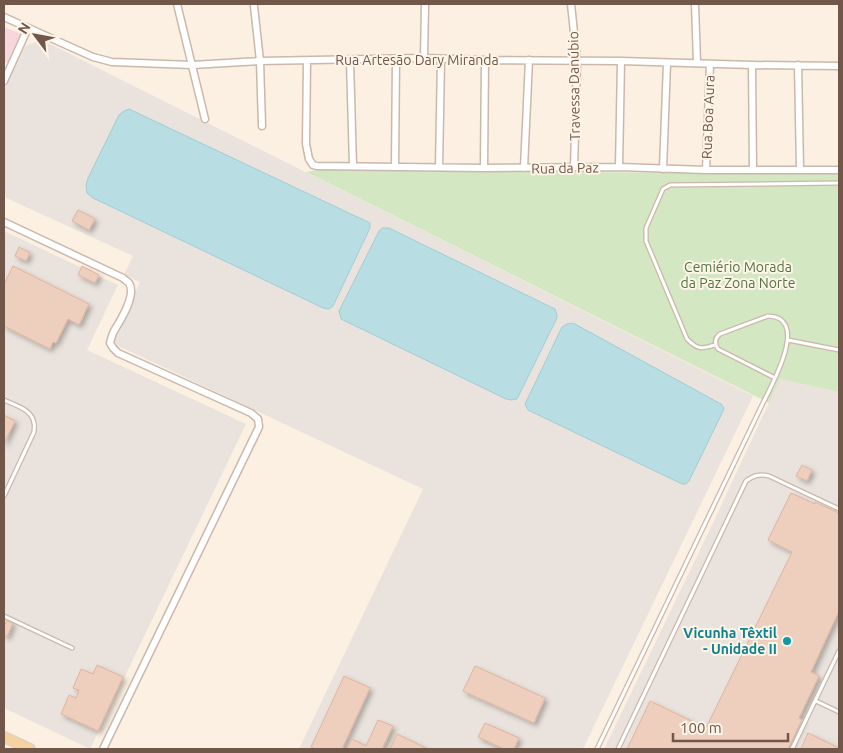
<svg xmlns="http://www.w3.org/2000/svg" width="843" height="753" viewBox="0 0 843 753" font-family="Ubuntu,sans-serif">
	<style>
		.industrial { fill: #eae3dd }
		.medical { fill: #f8d6db }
		.green { fill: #d2e7c2 }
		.water { fill: #b8dee3; stroke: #9fcdd4 }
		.building { fill: #eecebc; stroke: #e0b49d; filter: url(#shadow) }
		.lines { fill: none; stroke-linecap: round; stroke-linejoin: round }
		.service-casing { stroke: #cbb8aa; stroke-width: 5.5 }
		.minor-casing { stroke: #cbb8aa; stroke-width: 9 }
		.primary-casing { stroke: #d7d0cc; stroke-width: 12 }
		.service { stroke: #fff; stroke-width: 3 }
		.minor { stroke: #fff; stroke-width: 6 }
		.primary { stroke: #f6d29e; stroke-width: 10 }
		.culture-dot { fill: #0f9aa8; stroke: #fef5e8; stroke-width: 2 }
		.labels { text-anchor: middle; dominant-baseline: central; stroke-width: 4; stroke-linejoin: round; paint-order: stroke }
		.street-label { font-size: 14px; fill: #71574a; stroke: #fef5e8 }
		.park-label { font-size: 14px; fill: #547643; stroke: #fef5e8 }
		.culture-label { font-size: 14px; font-weight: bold; fill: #0d838f; stroke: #fef5e8; text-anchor: end }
	</style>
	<defs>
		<filter id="shadow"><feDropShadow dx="3" dy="3" stdDeviation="2.5" flood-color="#0004"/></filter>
	</defs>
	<rect width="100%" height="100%" fill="#fbf0e2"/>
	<path class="industrial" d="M42,40L753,396L583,749H299L423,489L112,343L140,282L124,275L133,256L4,197V90L25,46Z
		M4,231L118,285L87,350L246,424L90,749L4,708Z
		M780,379L839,392V749H604L712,525Z"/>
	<path class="medical" d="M4,27L21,34L8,63L4,61Z"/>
	<path class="green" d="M316,170L839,174V392L780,379L769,403L306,172Z"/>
	<path class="water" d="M129,109L370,223V228L333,306L329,309L323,308L93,198L87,193L86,185L88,178L119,115L124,111Z
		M382,228H389L555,309L557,315V318L517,399L511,400L506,399L341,319L339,311L379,231Z
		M573,323L721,404L724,408L723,411L689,481L686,484H682L528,410L525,404L562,327L567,324Z"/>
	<path class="building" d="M78,210L95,219L89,230L72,221Z
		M19,247L30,253L26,261L15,256Z
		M13,266L89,304L79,325L68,319L56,343L53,342L50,349L4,326V284Z
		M82,266L99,275L95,283L78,275Z
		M4,415L15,421L4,444Z
		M802,465L812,470L807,481L796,476Z
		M791,493L815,504V502L839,513V611L811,672L819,676L799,718L802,720L788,749H627L650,701L706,728L792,552L768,540Z
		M7,620L13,623L7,637L4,636V626Z
		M97,665L123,677L98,731L61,714L69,695L76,698L79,690L73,688L81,669L93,674Z
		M475,666L545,698L534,723L463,691Z
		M344,676L370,688L342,749H315L311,747Z
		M378,720L393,726L382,749H347L352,739L366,746Z
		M485,723L519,738L514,749H504L478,737Z
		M808,733L839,748V749H801Z
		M397,734L426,748V749H390Z"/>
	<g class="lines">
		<defs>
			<path id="service" d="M788,340L839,350
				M715,345C701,349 698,350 687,339L646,241V228L663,189L670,185L839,183
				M4,400C14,405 32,409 34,423C35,426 34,429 34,432L4,496
				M4,616L72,648
				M816,701L839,712
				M597,749L762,405C771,386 811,317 768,316L720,334C715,338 714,343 718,349L775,378
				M618,749L746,481C754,475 760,474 769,476L839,509
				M792,749L839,651"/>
			<path id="minor" d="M177,4L205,119
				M571,4L577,61L574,168
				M695,4L697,63
				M254,6L260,61L262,126
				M4,17L93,57L112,62L192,65L260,61L424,58L485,60L621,61L752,65L839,66
				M424,58L425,4
				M350,60L353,166
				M307,61L306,144L309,159L313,165L317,166L484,168L619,167L706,170H839
				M752,65L753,170
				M798,65L800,169
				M4,81L28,28
				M395,167L396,59
				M439,167L441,59
				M619,167L621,61
				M484,168L485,60
				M524,168L529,60
				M663,169L667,63
				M706,170L710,64
				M4,222L123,278C125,280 127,281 129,283C137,295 120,321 114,331C112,335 111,339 110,343L113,348L118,353L251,413L258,419L259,427L103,749"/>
			<path id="primary" d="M4,737L30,749"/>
		</defs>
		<use href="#service" class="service-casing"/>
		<use href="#minor" class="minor-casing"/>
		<use href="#primary" class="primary-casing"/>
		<use href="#service" class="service"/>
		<use href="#minor" class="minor"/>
		<use href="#primary" class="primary"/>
	</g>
	<circle class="culture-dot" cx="787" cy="641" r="5"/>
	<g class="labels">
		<g class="street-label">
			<text x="417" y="60">Rua Artesão Dary Miranda</text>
			<text transform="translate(574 86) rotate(-91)">Travessa Danúbio</text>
			<text transform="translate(708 117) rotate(-88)">Rua Boa Aura</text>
			<text transform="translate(565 168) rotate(-1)">Rua da Paz</text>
		</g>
		<g class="park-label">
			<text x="738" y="267">Cemiério Morada<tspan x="738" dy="16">da Paz Zona Norte</tspan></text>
		</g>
		<g class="culture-label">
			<text x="777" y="633">Vicunha Têxtil<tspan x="777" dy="16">- Unidade II</tspan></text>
		</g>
	</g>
	<rect width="843" height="753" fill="none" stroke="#71574a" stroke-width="10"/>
	<g transform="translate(35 35) rotate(302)" stroke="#fef5e8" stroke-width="4" paint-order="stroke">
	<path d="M0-4L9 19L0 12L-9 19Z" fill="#71574a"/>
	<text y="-8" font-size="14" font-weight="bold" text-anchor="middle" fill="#71574a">N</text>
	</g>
	<path d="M673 733v8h115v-8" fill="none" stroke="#71574a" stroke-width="2.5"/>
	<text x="680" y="733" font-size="15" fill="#71574a" stroke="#fef5e8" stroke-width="4" paint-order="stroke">100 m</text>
</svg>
